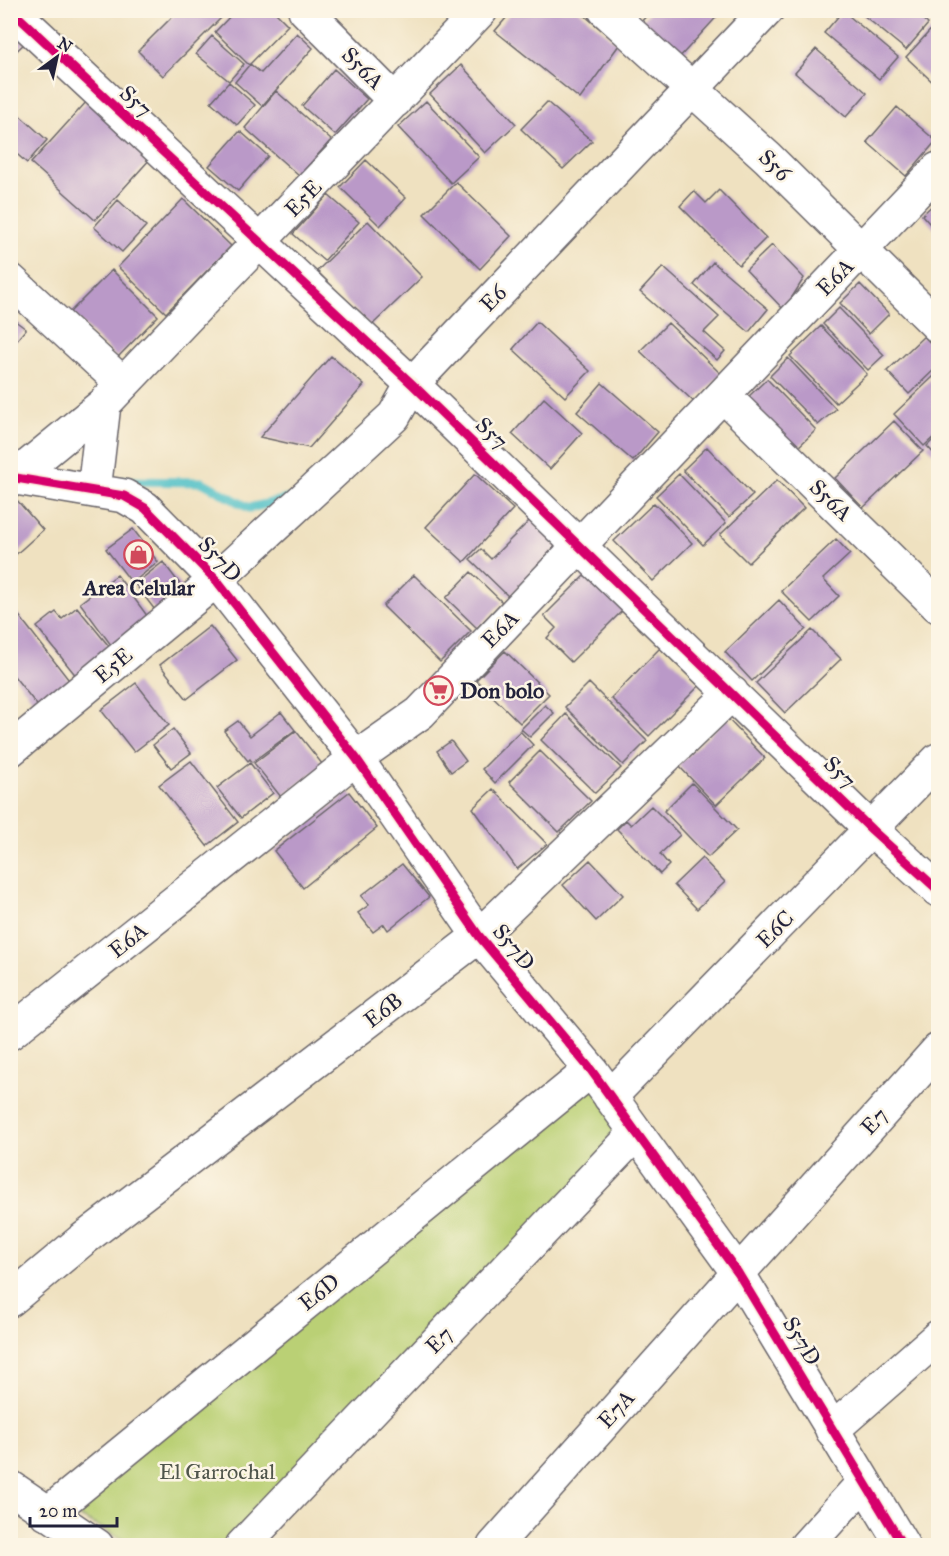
<svg xmlns="http://www.w3.org/2000/svg" width="949" height="1556" viewBox="0 0 949 1556" font-family="'IM FELL Great Primer',serif">
	<style>
		.green { fill: #bad074; stroke: #6e7958; stroke-width: 1.5 }
		.lines { fill: none; stroke-linecap: round; stroke-linejoin: round }
		.stream { stroke: #53c1c8; stroke-width: 9 }
		.building { fill: #ba99c8 }
		.minor-casing { stroke: #6a656a; stroke-width: 36 }
		.minor { stroke: #fff; stroke-width: 33 }
		.cycleway-casing { stroke: #fcf5e5; stroke-width: 13 }
		.cycleway { stroke: #d6006c; stroke-width: 9 }
		.labels { text-anchor: middle; dominant-baseline: central; stroke-width: 5; stroke-linejoin: round; paint-order: stroke }
		.street-label { font-size: 22px; fill: #22223b; stroke: #fcf5e5 }
		.poi-label { font-size: 22px; font-weight: bold; fill: #22223b; stroke: #fcf5e5 }
		.park-label { font-size: 22px; fill: #50564c; stroke: #fcf5e5 }
	</style>
	<rect width="100%" height="100%" fill="#fcf5e5"/>
	<filter id="ink" filterUnits="userSpaceOnUse"><feTurbulence type="fractalNoise" baseFrequency=".0167" numOctaves="2"/><feDisplacementMap in="SourceGraphic" scale="12" xChannelSelector="R" yChannelSelector="G"/><feConvolveMatrix kernelMatrix="1 2 1 2 8 2 1 2 1" color-interpolation-filters="sRGB"/></filter>
	<filter id="wash" filterUnits="userSpaceOnUse"><feTurbulence type="fractalNoise" baseFrequency=".008" numOctaves="4" result="noise"/><feDisplacementMap in="SourceGraphic" scale="24" xChannelSelector="R" yChannelSelector="G"/><feGaussianBlur stdDeviation="1.35" result="paint"/><feColorMatrix in="noise" values="0 0 0 0 0 0 0 0 0 0 0 0 0 0 0 0 0 1.4 0 .05"/><feComposite in="paint" operator="in"/></filter>
	<g filter="url(#wash)">
		<rect width="100%" height="100%" fill="#efe1c0"/>
		<path class="green" d="M590,1072L631,1133L248,1545H134L57,1505Z"/>
		<g class="lines">
			<path class="stream" d="M124,481L202,482L249,508L288,499"/>
		</g>
		<g id="blocks">
			<path class="building" d="M179,10H229L163,76L138,51Z
				M236,10H273L288,25L249,65L215,32Z
				M513,10H578L619,45L580,99L495,31Z
				M652,10H723L677,60L639,24Z
				M857,10H912L928,24L906,50Z
				M843,11L898,57L879,79L824,33Z
				M938,22V87L906,57Z
				M10,28L25,43L10,57Z
				M297,33L313,48L262,106L235,82L250,64L261,73Z
				M212,36L244,64L229,81L196,54Z
				M816,49L867,93L846,117L795,73Z
				M461,65L516,124L485,153L430,94Z
				M334,69L367,99L335,135L302,106Z
				M229,82L255,105L237,125L211,102Z
				M276,91L331,140L299,176L245,128Z
				M88,100L151,158L95,220L31,163Z
				M426,101L479,157L451,183L398,127Z
				M547,102L592,141L563,169L521,129Z
				M897,107L936,141L906,176L867,142Z
				M16,112L47,140L27,163L10,148V118Z
				M240,131L268,156L238,191L209,166Z
				M366,160L406,198L380,226L340,187Z
				M456,182L511,236L480,269L424,214Z
				M719,190L766,238L739,265L680,206L694,191L706,203Z
				M328,195L359,222L324,261L293,234Z
				M183,199L231,246L166,313L118,267Z
				M118,200L146,226L122,252L94,227Z
				M938,200V233L922,215Z
				M368,221L422,277L371,326L317,271Z
				M772,245L804,278L784,310L746,270Z
				M713,262L768,309L749,332L694,285Z
				M663,267L719,317L704,332L725,351L717,360L640,292Z
				M112,270L158,316L117,358L70,312Z
				M860,284L889,314L869,334L840,303Z
				M839,308L884,355L868,370L823,324Z
				M10,317L26,329L10,348Z
				M537,322L590,371L565,397L513,349Z
				M668,323L721,374L694,402L640,351Z
				M821,326L867,374L836,403L790,356Z
				M924,336L938,352V366L909,394L887,371Z
				M331,356L364,385L309,448L260,437Z
				M788,358L836,409L818,425L770,376Z
				M934,376L938,381V433L924,446L894,414Z
				M767,379L816,430L795,450L746,399Z
				M602,383L658,432L633,461L577,412Z
				M544,398L582,433L550,469L512,434Z
				M894,421L923,451L863,508L835,478Z
				M938,435V458L927,446Z
				M707,447L753,495L729,517L683,470Z
				M475,474L513,509L464,562L426,527Z
				M679,474L726,523L703,545L656,496Z
				M777,480L804,508L748,563L720,535Z
				M15,498L43,530L13,557L10,554V502Z
				M654,503L692,543L653,581L614,541Z
				M532,518L559,546L509,597L470,559L481,549L491,559Z
				M133,529L158,562L132,583L106,549Z
				M836,539L850,554L823,579L839,596L812,622L781,591Z
				M163,562L186,592L158,614L135,584Z
				M471,572L502,602L477,628L446,598Z
				M587,573L624,609L571,662L547,638L556,628L544,616Z
				M117,575L151,621L114,649L80,603Z
				M414,575L471,631L440,662L383,606Z
				M779,600L806,629L752,681L725,652Z
				M77,607L112,650L77,677L37,627L56,612L62,619Z
				M17,613L72,684L40,709L10,671V618Z
				M210,626L237,660L187,699L160,665Z
				M812,630L841,659L785,713L756,683Z
				M660,648L699,686L649,736L611,698Z
				M505,651L549,694L520,723L476,680Z
				M136,683L169,725L134,752L101,710Z
				M589,683L647,741L623,765L565,707Z
				M545,705L554,713L530,737L521,729Z
				M281,712L295,730L252,762L250,759L248,761L224,731L238,721L250,736Z
				M566,714L621,768L595,793L541,740Z
				M727,718L765,758L716,805L678,765Z
				M173,729L191,753L171,768L153,745Z
				M296,731L323,765L281,797L254,763Z
				M520,731L533,745L495,783L482,769Z
				M451,741L466,761L451,772L437,751Z
				M540,751L591,801L559,832L509,782Z
				M191,761L238,822L207,846L159,785Z
				M250,763L273,793L241,818L217,788Z
				M692,783L737,830L708,857L664,811Z
				M493,789L547,844L517,869L473,808Z
				M349,792L377,828L303,888L274,851Z
				M651,806L680,835L660,854L669,865L660,874L617,829L626,820L631,825Z
				M702,858L725,882L697,909L674,885Z
				M590,860L623,895L596,921L563,885Z
				M402,864L429,897L388,930L384,924L373,932L358,913L369,905L361,896Z"/>
		</g>
	</g>
	<g filter="url(#ink)">
		<use href="#blocks" fill-opacity="0" stroke="#6a656a" stroke-width="1.5"/>
		<g class="lines">
			<defs>
				<path id="minor" d="M11,10L412,384L872,830L938,890
					M305,10L395,101
					M605,10L768,158L938,326
					M10,280L123,384
					M723,395L938,606
					M10,477L124,496L145,508L216,580L356,758L479,936L591,1070L738,1273L903,1546
					M10,481L104,404L481,10
					M94,491L104,404
					M10,750L216,580L394,416L412,384L767,10
					M10,1033L356,758L420,713L938,169
					M610,1097L938,760
					M10,1300L81,1241L479,936L732,693
					M832,1430L938,1337
					M10,1487L97,1546
					M47,1514L591,1070
					M242,1546L636,1133
					M494,1546L938,1050
					M806,1546L864,1482"/>
			</defs>
			<use href="#minor" class="minor-casing"/>
			<use href="#minor" class="minor"/>
			<defs>
				<path id="cycleway" d="M11,10L412,384L872,830L938,890
					M10,477L124,496L145,508L216,580L356,758L479,936L591,1070L738,1273L903,1546"/>
			</defs>
			<use href="#cycleway" class="cycleway-casing"/>
			<use href="#cycleway" class="cycleway"/>
		</g>
	</g>
	<defs>
		<symbol id="shop-ring" viewBox="-11 -11 22 22"><circle r="9.5" fill="#fcf5e5" stroke="#d1495b" stroke-width="1.5"/><path d="M-5-2.5h2.3a2.7 3.5 0 0 1 5.4 0H5L5.5 6h-11ZM-1.5-2.5h3a1.5 2.3 0 0 0-3 0Z" fill="#d1495b"/></symbol>
		<symbol id="supermarket-ring" viewBox="-11 -11 22 22"><circle r="9.5" fill="#fcf5e5" stroke="#d1495b" stroke-width="1.5"/><path d="M-6-5.5h2.5l.6 2H6L4.5 2H-2.5L-4.4-4H-6ZM-1.5 3.2a1.3 1.3 0 1 0 .1 0ZM3 3.2a1.3 1.3 0 1 0 .1 0Z" fill="#d1495b"/></symbol>
	</defs>
	<g fill-rule="evenodd">
		<use href="#shop-ring" x="122" y="538" width="33" height="33"/>
		<use href="#supermarket-ring" x="422" y="674" width="33" height="33"/>
	</g>
	<g class="labels">
		<g class="street-label">
			<text transform="translate(363 68) rotate(45)">S56A</text>
			<text transform="translate(136 101) rotate(43)">S57</text>
			<text transform="translate(775 165) rotate(44)">S56</text>
			<text transform="translate(303 198) rotate(-46)">E5E</text>
			<text transform="translate(835 277) rotate(-46)">E6A</text>
			<text transform="translate(493 298) rotate(-47)">E6</text>
			<text transform="translate(492 433) rotate(44)">S57</text>
			<text transform="translate(831 500) rotate(44)">S56A</text>
			<text transform="translate(220 559) rotate(48)">S57D</text>
			<text transform="translate(500 629) rotate(-46)">E6A</text>
			<text transform="translate(113 665) rotate(-40)">E5E</text>
			<text transform="translate(840 772) rotate(45)">S57</text>
			<text transform="translate(775 929) rotate(-45)">E6C</text>
			<text transform="translate(128 940) rotate(-39)">E6A</text>
			<text transform="translate(514 947) rotate(51)">S57D</text>
			<text transform="translate(383 1010) rotate(-38)">E6B</text>
			<text transform="translate(874 1121) rotate(-48)">E7</text>
			<text transform="translate(319 1292) rotate(-39)">E6D</text>
			<text transform="translate(439 1340) rotate(-46)">E7</text>
			<text transform="translate(802 1341) rotate(59)">S57D</text>
			<text transform="translate(616 1409) rotate(-48)">E7A</text>
		</g>
		<g class="poi-label">
			<text x="139" y="587">Area Celular</text>
			<text x="460" y="690" text-anchor="start">Don bolo</text>
		</g>
		<g class="park-label">
			<text x="217" y="1471">El Garrochal</text>
		</g>
	</g>
	<rect width="949" height="1556" fill="none" stroke="#fcf5e5" stroke-width="36"/>
	<g transform="translate(57 57) rotate(33)" stroke="#fcf5e5" stroke-width="4.5" paint-order="stroke">
	<path d="M0-4.5L10 22L0 15L-10 22Z" fill="#22223b"/>
	<text y="-9" font-size="16" font-weight="bold" text-anchor="middle" fill="#22223b">N</text>
	</g>
	<path d="M30 1517v9h87v-9" fill="none" stroke="#22223b" stroke-width="3"/>
	<text x="39" y="1517" font-size="18" fill="#22223b" stroke="#fcf5e5" stroke-width="4.5" paint-order="stroke">20 m</text>
</svg>
